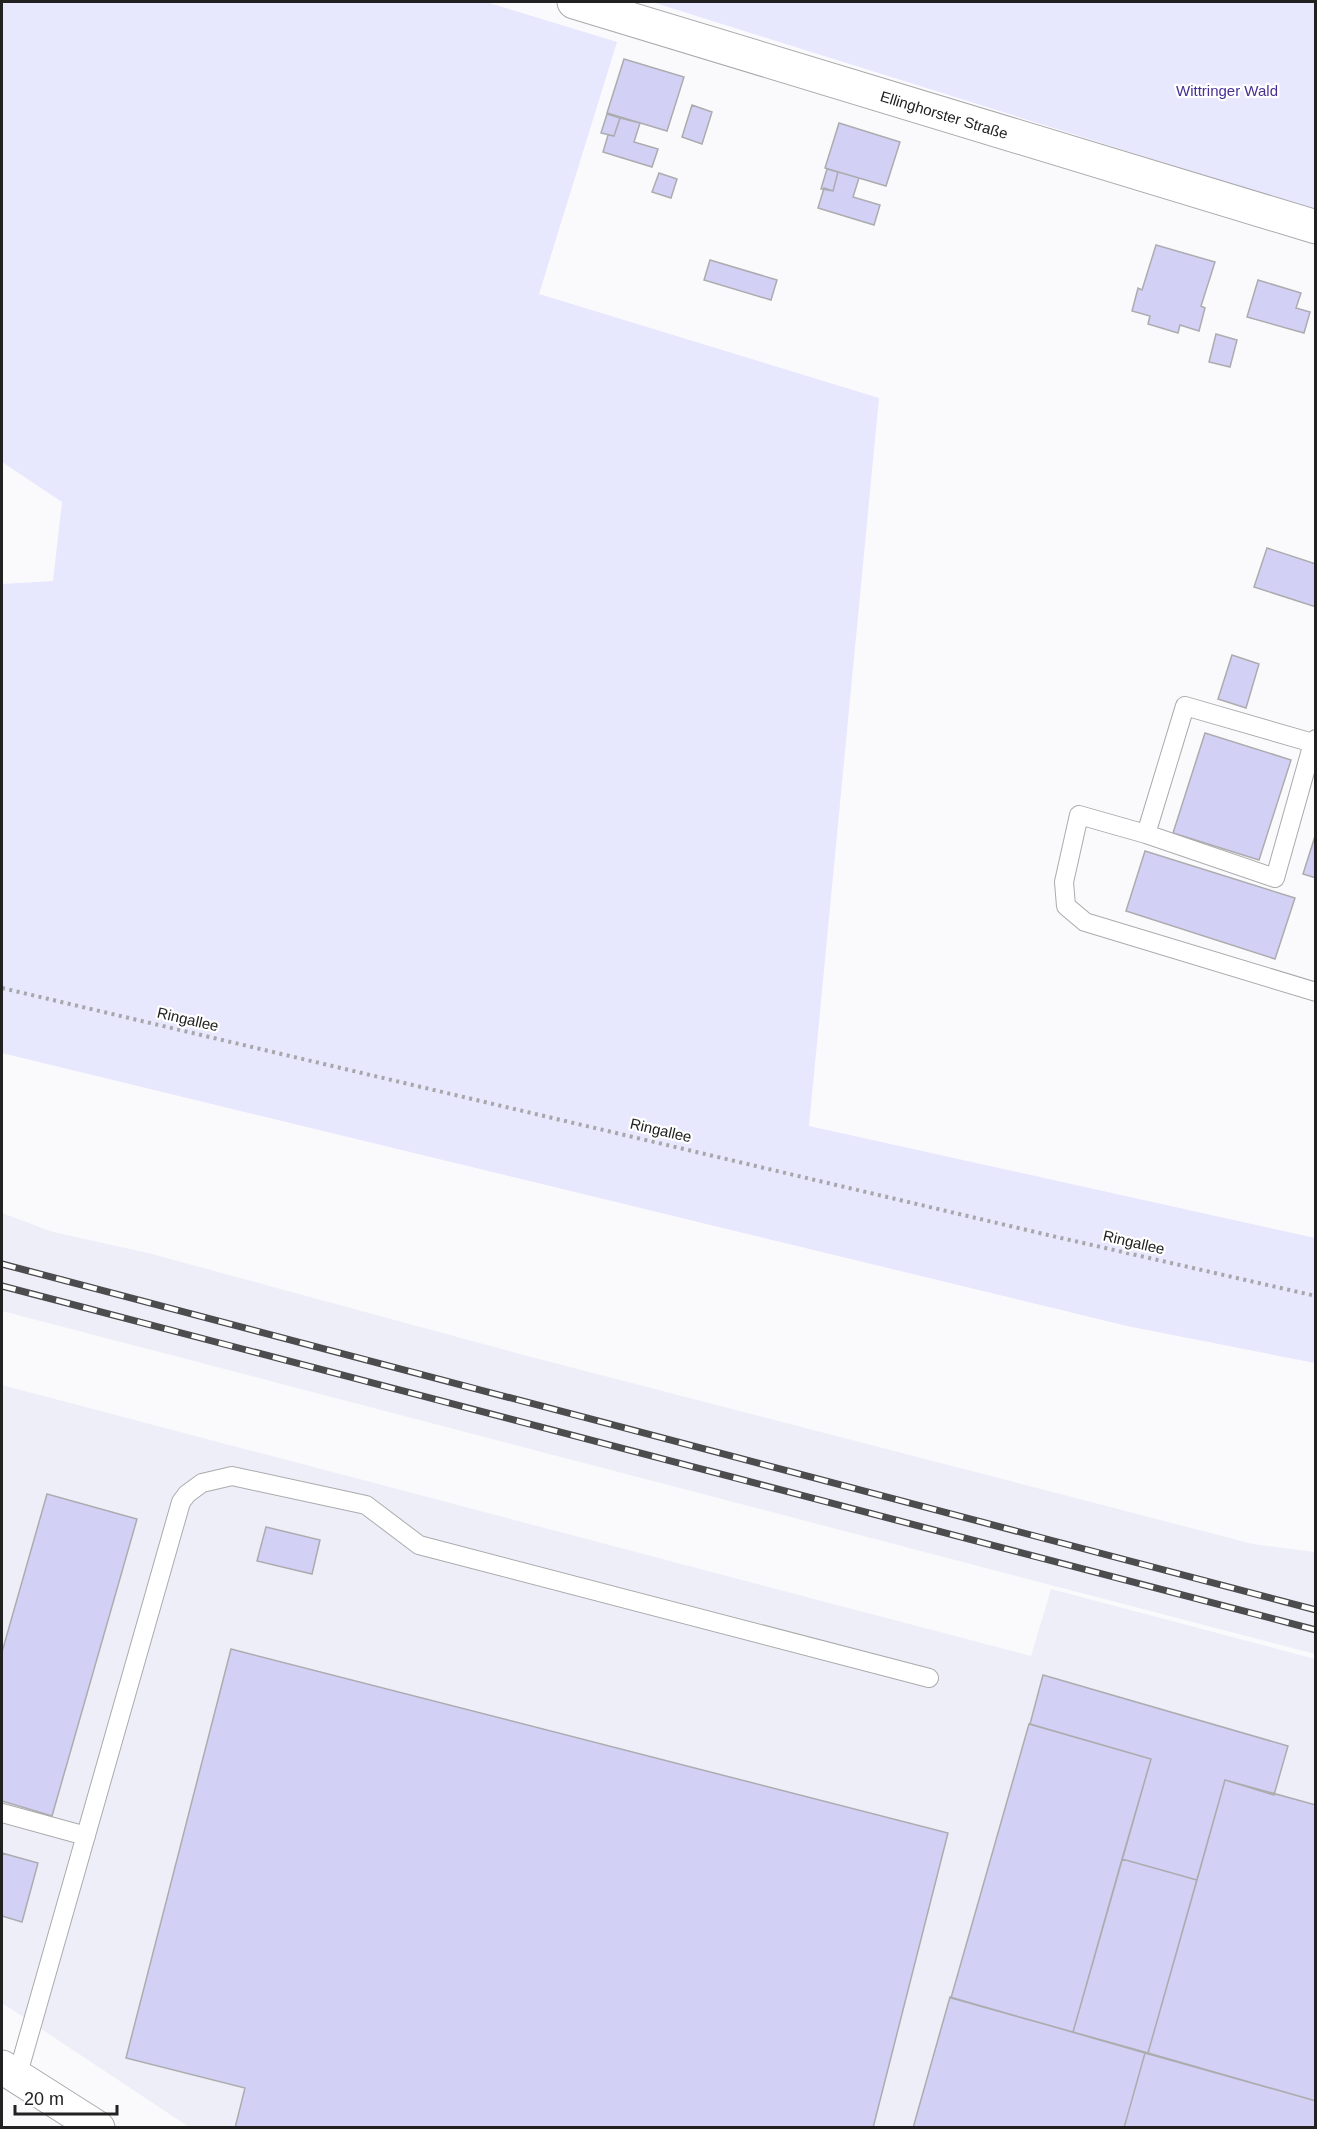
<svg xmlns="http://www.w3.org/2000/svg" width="1317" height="2129" viewBox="0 0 1317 2129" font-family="Helvetica,sans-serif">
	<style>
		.built { fill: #eeeef9 }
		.green { fill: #e7e7fe }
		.building { fill: #d2d0f5; stroke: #acacaf; stroke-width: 1.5 }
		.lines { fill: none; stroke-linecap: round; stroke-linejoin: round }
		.service-casing { stroke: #abaaad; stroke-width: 20 }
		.minor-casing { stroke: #abaaad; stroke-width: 35 }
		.secondary-casing { stroke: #abaaad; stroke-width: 35 }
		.path { stroke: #a7a7aa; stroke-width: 4; stroke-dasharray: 3 4.5; stroke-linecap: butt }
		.service { stroke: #fff; stroke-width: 18 }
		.minor { stroke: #fff; stroke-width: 33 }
		.secondary { stroke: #fff; stroke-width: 33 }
		.rail-casing { stroke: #4c4c4e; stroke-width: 7 }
		.rail { stroke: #fff; stroke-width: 4.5; stroke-dasharray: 14; stroke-linecap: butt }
		.labels { text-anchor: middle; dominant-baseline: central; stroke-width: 4.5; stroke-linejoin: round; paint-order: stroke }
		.park-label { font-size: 15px; fill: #462f95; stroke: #fff }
		.street-label { font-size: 15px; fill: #212122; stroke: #fff }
	</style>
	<rect width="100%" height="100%" fill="#fafafd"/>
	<path class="built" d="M2,1213L53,1232L152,1254L516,1353L1253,1544L1315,1552V1654L2,1311Z
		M2,1385L1031,1656L1051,1589L1315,1659V2127H189L2,2003Z"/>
	<path class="green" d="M2,2H486L617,42L539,294L879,398L809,1126L1315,1238V1363L1127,1326L2,1053V584L53,581L62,502L2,462Z
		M652,2H1315V210L1299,205Z"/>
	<path class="building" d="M624,59L684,77L667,131L607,113Z
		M692,105L712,112L702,144L682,137Z
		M607,114L620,118L614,136L601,133Z
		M620,118L640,123L634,142L658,149L652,167L603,152L608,135L614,136Z
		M839,123L900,142L886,186L825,168Z
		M827,169L838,172L833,191L821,189Z
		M838,172L859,178L853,197L880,205L874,225L818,208L824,188L833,191Z
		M659,173L677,179L671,198L652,192Z
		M1156,245L1215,262L1201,306L1205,308L1199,331L1180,325L1178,333L1148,324L1150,316L1132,311L1138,288L1142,290Z
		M710,260L777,280L771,300L704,280Z
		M1258,280L1301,293L1296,308L1310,312L1304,333L1247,317Z
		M1216,334L1237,340L1230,367L1209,362Z
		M1267,548L1316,564V607L1254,587Z
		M1232,655L1259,664L1246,708L1218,699Z
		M1205,733L1291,760L1259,860L1173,833Z
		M1316,833V878L1303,874Z
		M1145,851L1295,898L1275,959L1126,911Z
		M47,1494L137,1519L52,1816L2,1801V1652Z
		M266,1527L320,1540L312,1574L257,1561Z
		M231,1649L948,1833L873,2128H235L245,2088L126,2058Z
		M1043,1675L1288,1746L1274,1795L1225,1780L1197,1880L1122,1859L1151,1759L1030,1724Z
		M1029,1724L1151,1759L1073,2032L951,1998Z
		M1225,1780L1316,1805V2101L1148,2053Z
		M2,1853L38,1863L22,1922L2,1916Z
		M1122,1859L1197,1880L1148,2053L1073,2032Z
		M950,1997L1145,2053L1124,2128H913Z
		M1145,2053L1316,2101V2128H1124Z"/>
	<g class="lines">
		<defs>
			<path id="service" d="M1316,739L1313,743L1185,706L1146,834L1079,815L1064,882L1066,906L1085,922L1316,992
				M1146,834L1275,878L1313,743
				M2,1813L86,1836
				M17,2077L181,1502L187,1494L202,1483L232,1476L366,1505L419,1545L929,1678"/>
			<g id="minor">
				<path id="s1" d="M574,2L1316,227"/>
			</g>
			<path id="secondary" d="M2,2067L98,2128"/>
		</defs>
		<use href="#service" class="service-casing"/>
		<use href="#minor" class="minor-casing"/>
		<use href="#secondary" class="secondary-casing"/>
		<path class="path" d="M2,988L1048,1235L1316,1296"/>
		<use href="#service" class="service"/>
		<use href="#minor" class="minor"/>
		<use href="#secondary" class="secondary"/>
		<defs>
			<path id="rail" d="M2,1264L1316,1610
				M2,1286L1316,1630"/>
		</defs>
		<use href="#rail" class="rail-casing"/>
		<use href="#rail" class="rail"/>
	</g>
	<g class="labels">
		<g class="park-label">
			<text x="1227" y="90">Wittringer Wald</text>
		</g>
		<g class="street-label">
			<text stroke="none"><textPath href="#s1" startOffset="387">Ellinghorster Straße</textPath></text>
			<text transform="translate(188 1019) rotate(13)">Ringallee</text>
			<text transform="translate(661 1130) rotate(13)">Ringallee</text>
			<text transform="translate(1134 1242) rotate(13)">Ringallee</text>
		</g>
	</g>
	<rect width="1317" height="2129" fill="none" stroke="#212122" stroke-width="6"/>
	<path d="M15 2105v9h102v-9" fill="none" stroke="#212122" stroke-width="3"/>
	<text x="24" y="2105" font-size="18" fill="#212122" stroke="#ffffff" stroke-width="4.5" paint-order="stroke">20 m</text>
</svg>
